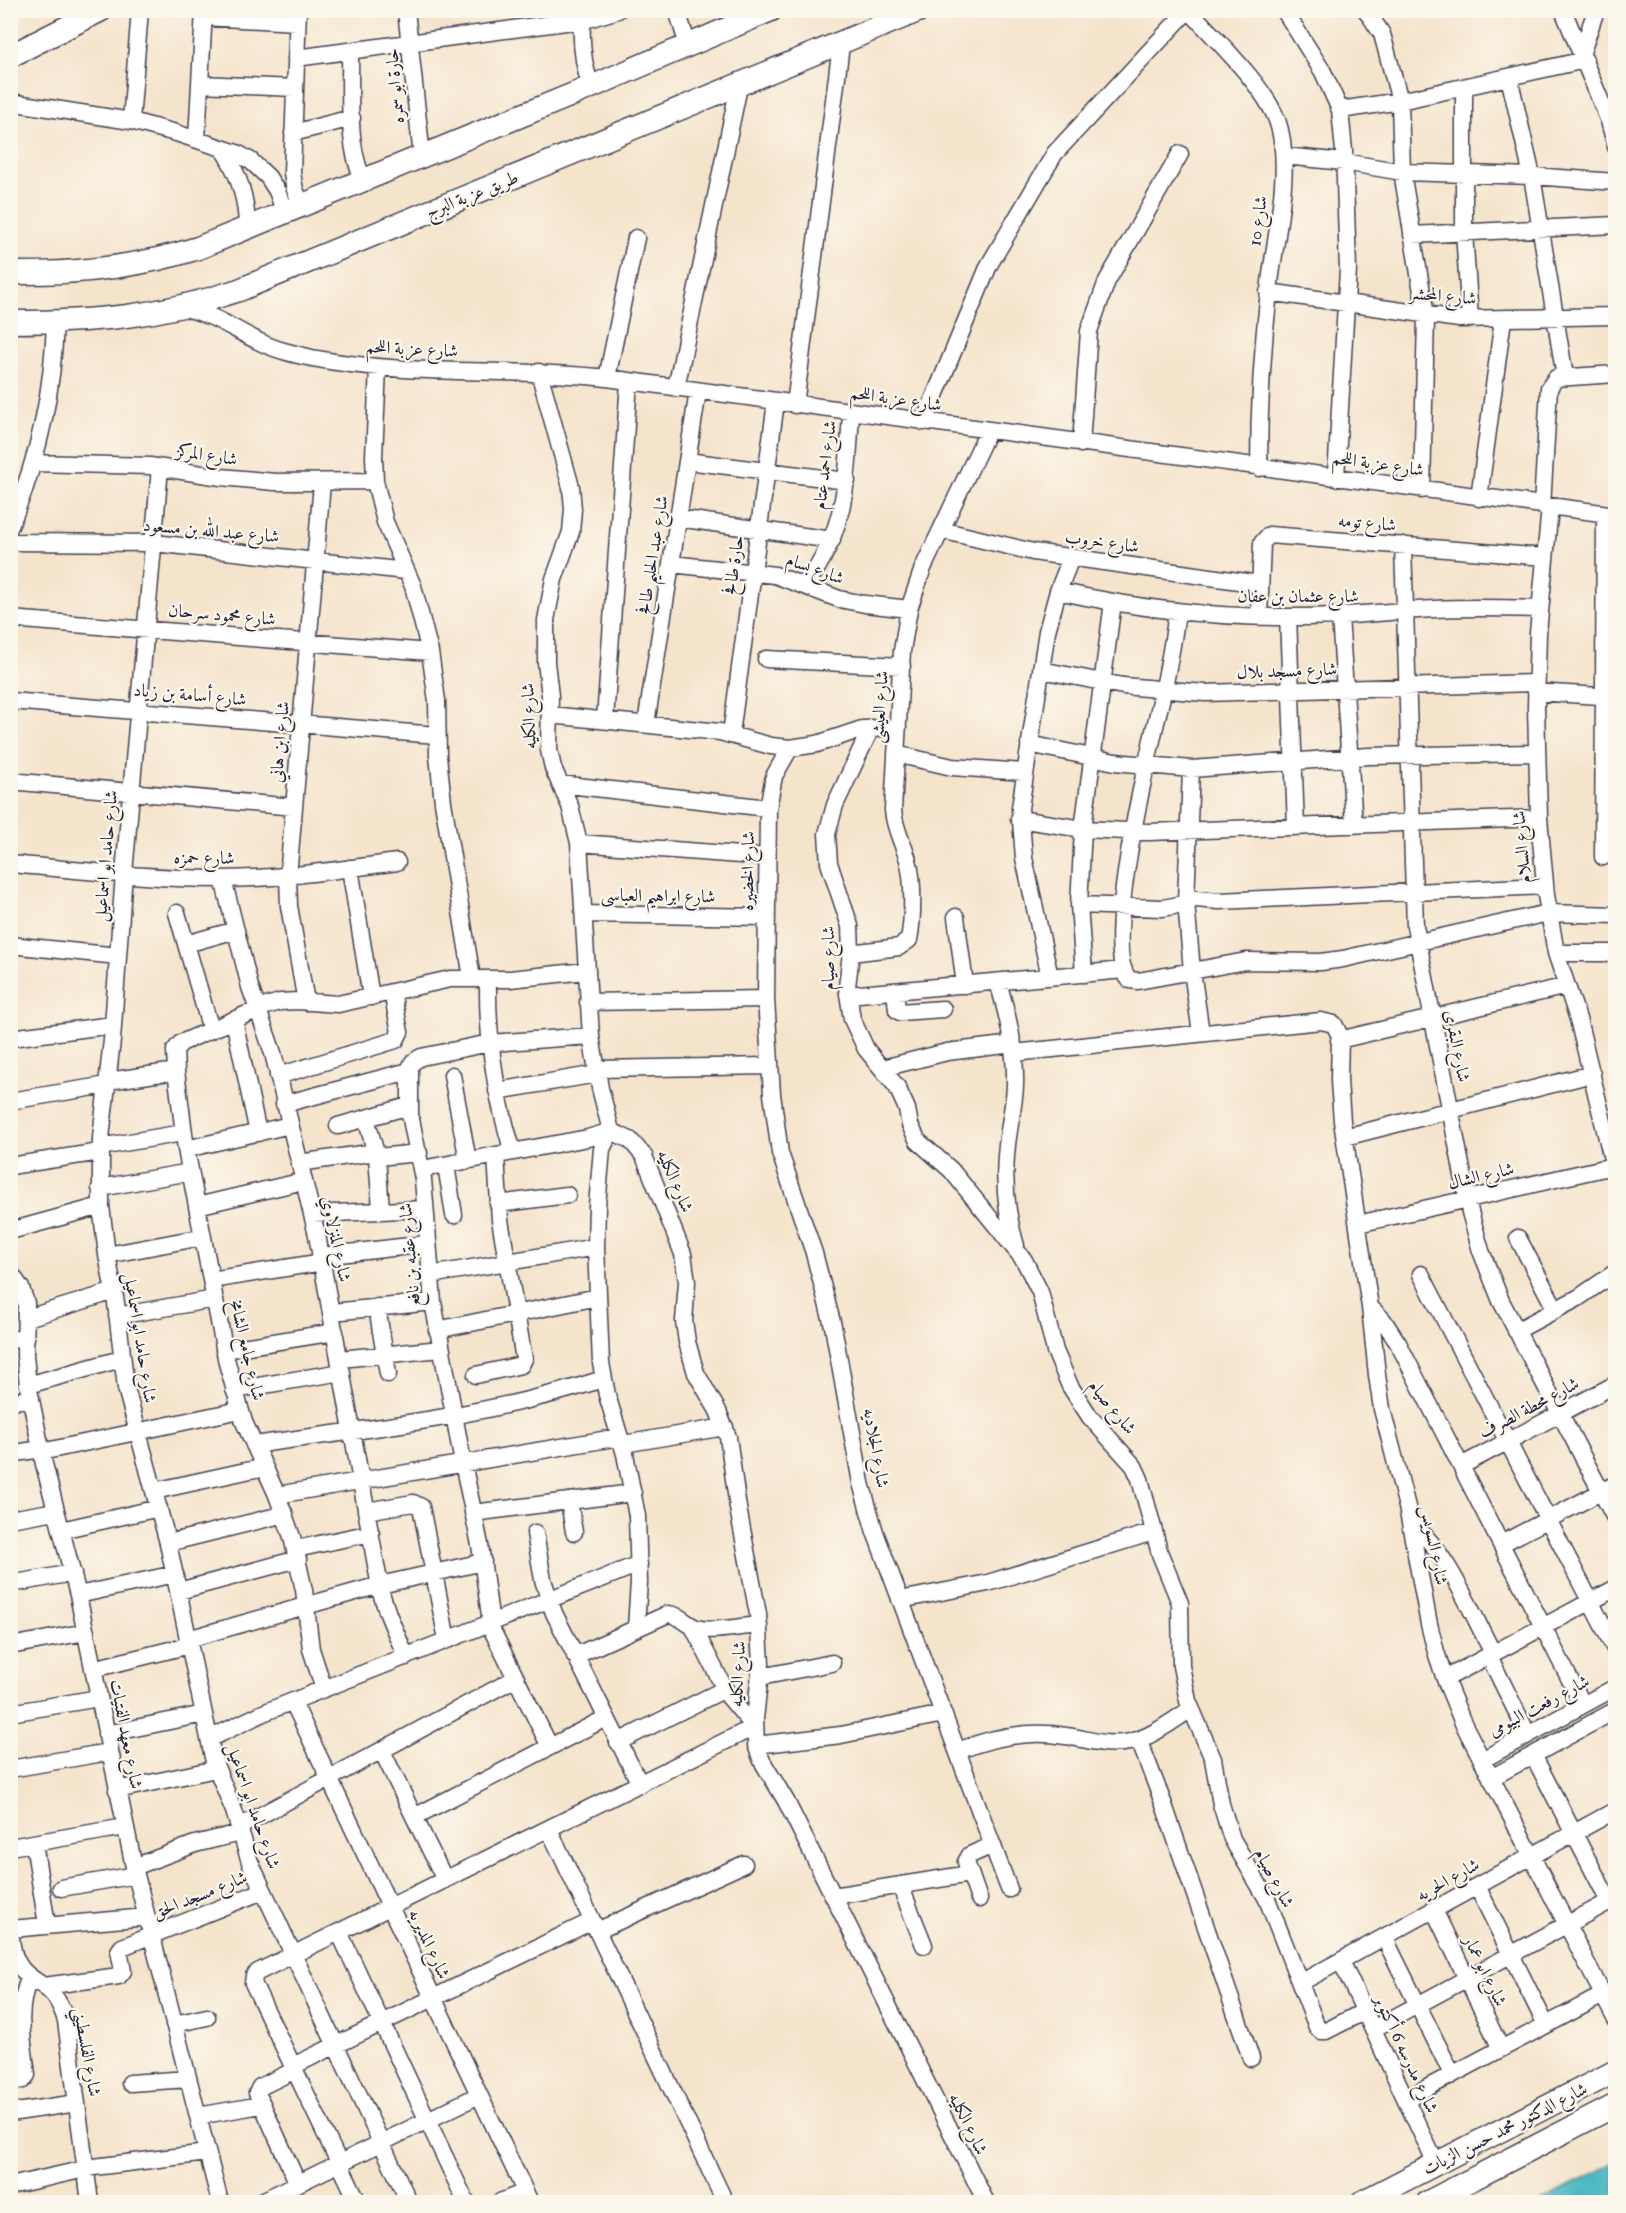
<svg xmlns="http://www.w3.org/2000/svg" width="1626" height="2213" viewBox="0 0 1626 2213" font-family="'IM FELL Double Pica',Amiri,serif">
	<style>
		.water { fill: #4bb9c4; stroke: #366e80; stroke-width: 1.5 }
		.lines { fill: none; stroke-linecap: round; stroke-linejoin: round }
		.street-casing { stroke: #423f51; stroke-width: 19 }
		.secondary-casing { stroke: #423f51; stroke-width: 25 }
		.street { stroke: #fff; stroke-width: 16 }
		.secondary { stroke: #fff; stroke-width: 22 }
		.labels { text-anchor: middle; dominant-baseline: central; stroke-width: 4.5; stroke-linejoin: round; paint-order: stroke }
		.street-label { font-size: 18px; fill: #22223b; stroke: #fbf7ec }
	</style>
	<rect width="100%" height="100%" fill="#fbf7ec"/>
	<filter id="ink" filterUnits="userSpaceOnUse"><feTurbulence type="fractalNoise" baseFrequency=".0167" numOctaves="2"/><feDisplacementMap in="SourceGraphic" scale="12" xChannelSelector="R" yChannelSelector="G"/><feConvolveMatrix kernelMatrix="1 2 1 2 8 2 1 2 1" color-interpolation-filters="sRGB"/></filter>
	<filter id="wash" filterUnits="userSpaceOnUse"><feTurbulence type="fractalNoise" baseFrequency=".008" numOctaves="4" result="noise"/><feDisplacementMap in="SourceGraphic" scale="24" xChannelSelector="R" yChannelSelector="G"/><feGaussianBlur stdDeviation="1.35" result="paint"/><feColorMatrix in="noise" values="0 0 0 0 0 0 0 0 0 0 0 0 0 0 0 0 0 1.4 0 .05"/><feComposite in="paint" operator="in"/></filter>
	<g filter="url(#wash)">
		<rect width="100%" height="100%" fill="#f5e4cc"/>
		<path class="water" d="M1615,2162V2202H1540Z"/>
	</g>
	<g filter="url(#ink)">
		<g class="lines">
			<defs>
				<path id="street" d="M298,10L292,173L295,190L303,206
					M406,10L422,157
					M677,10L688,46
					M1189,10C1216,40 1263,84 1277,120C1294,166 1274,241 1269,291C1262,350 1259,409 1259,468
					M1284,10L1323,72L1340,110L1344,151L1348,269L1336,478
					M1366,10L1382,34L1400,101L1402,172L1426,316L1422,490
					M1563,10L1609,121L1616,147
					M583,11C580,37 582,62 591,87
					M203,17L297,22
					M350,51C351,89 346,147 364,181
					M1582,52L1596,10
					M296,58L588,19L618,10
					M1509,77L1532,176L1565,377
					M200,84L295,88
					M1464,87V232L1470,319
					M10,102L131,121L176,133L237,153L251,161L268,177L277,191L285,213
					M1340,110L1400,101L1585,60
					M131,121L140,10
					M293,133L352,118
					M197,139L204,10
					M222,148C239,173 247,198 247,229
					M1284,156L1344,162L1402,172L1532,176L1616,182
					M1412,235L1616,225
					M1268,292L1459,319L1616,316
					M181,307C216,315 229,327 260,342C276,350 294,354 312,358C410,377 508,367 607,378L1616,515
					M378,368L374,456L375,481L385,522L413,586L430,652L437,701L438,756L443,802L472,978
					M539,372L571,487L573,509L571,532L554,579L546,620V662L550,696L549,750L553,768L570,806L579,843L591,1036L600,1088L611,1131
					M607,378L636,238
					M676,388L739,86
					M795,405L841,45
					M924,422L989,265L1055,153L1188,10
					M1081,444L1089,331L1107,281L1180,154
					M687,461L847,481
					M33,463L150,466L221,477L275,482L375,481
					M160,468L124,873L112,1040L101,1138V1206L107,1255L116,1303L126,1388L168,1543L214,1762L234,1811L250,1862L409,2202
					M1479,498L1503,319
					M1542,506L1549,388L1556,378L1616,374
					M1550,507L1538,633L1536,707L1539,818L1546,895L1556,953L1578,1019L1616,1175
					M678,518L832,540
					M10,526C38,461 53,392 55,322
					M941,530L1033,552L1260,584
					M10,542L154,543L406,571
					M1403,545L1415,926L1470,1212L1481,1251L1501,1301L1616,1520
					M671,564L775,575L839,599L865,604L909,609
					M805,586C847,529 847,480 851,412
					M1058,591C1137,609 1218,618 1298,617C1344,617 1389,611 1435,609C1470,607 1505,608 1540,609
					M1177,611C1174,637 1169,663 1164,688C1154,733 1098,951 1130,980L1138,981L1246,961L1321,962L1343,959L1548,913L1616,915
					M1340,616L1354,825
					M1259,617L1262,543L1269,535L1545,557
					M1288,617L1296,827
					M10,619L430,652
					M766,659L902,666
					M1041,670L1123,686L1205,693L1536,683
					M1536,692L1616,697
					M10,701L437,735
					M550,715L720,732L771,746L790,748L817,744L862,729L898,728
					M605,720L629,382
					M646,724L698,391
					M871,728L835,805L827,834L829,863L850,926L851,953L847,987L852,1019L866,1049L897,1087L907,1109L910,1125L918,1141L951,1170L1024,1260L1040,1292L1055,1351L1070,1386L1090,1417L1134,1466L1140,1479L1160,1554L1180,1603L1181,1666L1188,1701L1213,1759L1221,1804L1232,1839L1267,1899L1317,2027L1321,2031H1326L1365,2011
					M731,734L776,402
					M1029,744L1115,762L1191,769L1369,756L1536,753
					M790,748L774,776L768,808L766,999L772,1094L780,1153L814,1253L833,1326L861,1483L875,1532L1009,1889
					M896,754L952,767L1024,772
					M1191,769L1186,902L1192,971L1201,1033
					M10,781L294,807
					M560,784L768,808
					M1019,819L1083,829L1149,832L1539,818
					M579,843L767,857
					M1603,857L1605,514
					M10,864C80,870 150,879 220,879C279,879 338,870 397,862
					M350,868L371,997
					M223,879L250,987L273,1053L317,1235L381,1593L388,1614L406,1657
					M1079,905L1162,908L1174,906L1196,899L1219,901L1545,886
					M177,913L211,1030
					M584,914L767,917
					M956,917L965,985
					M186,944L236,930
					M10,945L118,956
					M851,953L899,947L909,940C913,919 914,881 908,860C903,843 894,828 893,810L902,651L909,609L923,568L988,431
					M1556,953H1616
					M1084,974L1079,905L1083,829L1113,602
					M1050,977L1024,858L1020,808L1047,631L1058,591L1071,558
					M488,979C487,1038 495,1095 513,1152
					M998,982C1008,1016 1016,1050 1015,1086C1014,1106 1009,1126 1007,1145C1003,1179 1006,1213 1016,1246
					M895,991L897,1010L900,1012L943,1009
					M848,995L1124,970
					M306,1002L289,906L288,877L322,483
					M588,1002L766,999
					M234,1020L258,1133
					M10,1038L113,1025
					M1339,1040L1567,986
					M1014,1053L1321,1021L1334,1024L1340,1036L1339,1081L1342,1121L1370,1307L1377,1375L1382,1409L1407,1507L1429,1624L1436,1652L1445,1679L1463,1723L1616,2020
					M883,1068L947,1052L1013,1044
					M596,1069L769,1066
					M452,1075L468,1161
					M278,1076L396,1040L400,1032L392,992
					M108,1081L176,1071
					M497,1091L597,1074
					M10,1101L107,1085
					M284,1104L409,1071
					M366,1118L377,1157L381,1209
					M338,1126L409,1106
					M611,1131L630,1140L644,1156L683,1254L687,1282L684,1321L687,1342L696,1373L718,1411L728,1437L738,1508L758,1614L761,1664L755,1719L756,1745L762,1761L786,1801L986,2202
					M611,1131L602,1149L597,1206L596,1247L601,1363L607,1395L625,1454L637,1516L639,1582L636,1627
					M1345,1137L1592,1074
					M100,1147L183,1133
					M186,1149L290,1125
					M377,1157L419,1153
					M299,1163L376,1152
					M446,1165L454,1215
					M10,1166L100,1152
					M422,1169L588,1138L611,1131
					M100,1188L190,1172
					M498,1204L567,1195
					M197,1206L304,1181
					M312,1214L425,1209
					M1358,1224L1613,1166
					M10,1231L101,1206
					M1518,1238L1556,1310
					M107,1255L203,1237
					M322,1256L427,1244
					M10,1272L21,1288L26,1303L25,1356L28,1385L44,1464L78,1595L134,1867L220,2202
					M1421,1274L1616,1651
					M430,1275L596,1247
					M211,1280L323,1262
					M377,1307L388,1374
					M1370,1307L1383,1320L1398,1343L1583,1705
					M332,1312L433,1302
					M117,1316L215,1299
					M27,1318L115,1291
					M437,1330L598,1297
					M1516,1331L1578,1298L1616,1272
					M10,1340L26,1338
					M224,1350L335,1332
					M340,1359L441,1349
					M476,1375L521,1365L524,1359L500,1220L496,1155
					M28,1385L121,1359
					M234,1390L342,1372
					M10,1402L31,1398
					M623,1444L725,1427
					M254,1445C371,1428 490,1416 603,1379
					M41,1452L240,1410
					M10,1454L41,1449
					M1461,1466L1616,1384
					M154,1491L264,1467
					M277,1495L620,1437
					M569,1501L574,1532
					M366,1511L413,1503L421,1507L447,1640
					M473,1513L633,1493
					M10,1519L56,1511
					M1410,1523C1446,1548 1472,1614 1493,1653
					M61,1530L159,1508
					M535,1533L543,1580L554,1613L640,1784
					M168,1543L285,1514
					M1501,1544L1616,1484
					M296,1549L371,1533
					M10,1584L73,1573
					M179,1591L298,1559
					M78,1595L175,1574
					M900,1600L988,1583L1153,1532
					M491,1623L480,1545L463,1463L433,1302L423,1179L410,1114V1068L413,1062L421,1057L490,1043L591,1036
					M489,1624L550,1747
					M188,1639L380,1585L483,1562
					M10,1646L86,1632
					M575,1656L668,1614C681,1615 685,1624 697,1628C712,1633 743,1626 759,1625
					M1489,1656L1528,1735
					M93,1669L190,1645
					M760,1677L832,1663
					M1445,1679L1616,1588
					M324,1689L311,1649L304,1590L292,1537L277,1495L244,1422L227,1363L186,1149L176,1071L175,1050L181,1043L263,1007L280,1002L297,1001L338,1004L450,979H510L586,971
					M293,1702L530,2202
					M10,1713L99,1698
					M106,1734L204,1714
					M209,1739L263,1713L639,1564
					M1139,1740L1164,1805L1251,2058
					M618,1742L725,1689
					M756,1745L841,1735L943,1714
					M382,1751L445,1880
					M958,1751C992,1737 1029,1730 1066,1736C1088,1739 1107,1747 1130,1742C1152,1737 1172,1721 1191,1709
					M1533,1755L1609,1901
					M1482,1760L1616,1687
					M10,1769L109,1752
					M1491,1778L1616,1710
					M117,1790L216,1769
					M414,1817L606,1718
					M239,1827L516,1678
					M549,1829L725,2202
					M34,1843L47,1925
					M10,1847L125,1827
					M134,1867L195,1844L240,1833
					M900,1885L924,1945
					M1477,1886L1546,2025
					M61,1888L136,1875
					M833,1896L970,1874
					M979,1899L966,1862L970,1855L993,1845
					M1434,1910L1501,2049
					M10,1927C11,1942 12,1956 21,1968C27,1976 35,1980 43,1986C56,1994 62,2007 66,2021L90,2202
					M11,1929L147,1917
					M597,1931L744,1864
					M339,1932L466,2202
					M1384,1937L1452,2074
					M1341,1961L1436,2164
					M1300,1983L1616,1810
					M44,1986L119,1976L123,1971L119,1951L122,1947L263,1891
					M174,2024L207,2017
					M1373,2029L1616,1898
					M293,2066L592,1921
					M295,2070L260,2087L257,2093L298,2184
					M10,2082L23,2080L27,2075C23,2040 15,2010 30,1977
					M130,2083L188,2079
					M1406,2099L1603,1995
					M10,2113L77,2103
					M198,2116L261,2105
					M10,2186L94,2167L207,2153
					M260,2202L479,2095
					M358,2202L253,1983L254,1976L258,1972L754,1727L729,1697L693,1627
					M500,2202L525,2192"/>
				<path id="secondary" d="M10,56L101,10
					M10,273C75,274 136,268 198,248L591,87L771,10
					M10,322C95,322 158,317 239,290L920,10
					M1362,2202L1616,2071
					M1428,2202L1616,2105"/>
			</defs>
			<use href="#street" class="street-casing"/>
			<use href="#secondary" class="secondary-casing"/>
			<use href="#street" class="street"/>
			<use href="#secondary" class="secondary"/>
		</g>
	</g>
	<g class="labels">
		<g class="street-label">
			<text transform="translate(395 86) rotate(-95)">حارة ابو سمره</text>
			<text transform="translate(472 195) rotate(-22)">طريق عزبة البرج</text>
			<text transform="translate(1258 221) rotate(-82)">شارع 10</text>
			<text transform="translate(1443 296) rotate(5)">شارع المحشر</text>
			<text transform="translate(412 349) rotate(3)">شارع عزبة اللحم</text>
			<text transform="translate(896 399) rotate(8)">شارع عزبة اللحم</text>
			<text transform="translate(207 455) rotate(9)">شارع المركز</text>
			<text transform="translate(1378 464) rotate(8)">شارع عزبة اللحم</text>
			<text transform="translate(825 465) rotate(-83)">شارع احمد عتام</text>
			<text transform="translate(1367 523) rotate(5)">شارع تومه</text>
			<text transform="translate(211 531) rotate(5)">شارع عبد الله بن مسعود</text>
			<text transform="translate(1102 542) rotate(8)">شارع خروب</text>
			<text transform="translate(653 555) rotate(-81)">شارع عبد الحليم طافح</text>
			<text transform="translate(734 565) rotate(-82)">حارة طافح</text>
			<text transform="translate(815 569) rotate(20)">شارع بسام</text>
			<text x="1298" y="596">شارع عثمان بن عفان</text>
			<text transform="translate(222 615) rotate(5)">شارع محمود سرحان</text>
			<text transform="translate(1287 671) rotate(-2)">شارع مسجد بلال</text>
			<text transform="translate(190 695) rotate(5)">شارع أسامة بن زياد</text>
			<text transform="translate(880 707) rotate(-86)">شارع العيشى</text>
			<text transform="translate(529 716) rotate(-92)">شارع الكليه</text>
			<text transform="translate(280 742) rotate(-85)">شارع ابن هاني</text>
			<text transform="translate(1522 847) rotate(-95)">شارع السلام</text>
			<text transform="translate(106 856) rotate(-85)">شارع حامد ابو اسماعيل</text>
			<text transform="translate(204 858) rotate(1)">شارع حمزه</text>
			<text transform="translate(748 871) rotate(-89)">شارع الخضيره</text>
			<text transform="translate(658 896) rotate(1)">شارع ابراهيم العباسى</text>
			<text transform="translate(828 958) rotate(-90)">شارع صيام</text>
			<text transform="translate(1457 1046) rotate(79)">شارع البقرى</text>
			<text transform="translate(1481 1176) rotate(-13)">شارع الشال</text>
			<text transform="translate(675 1181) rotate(67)">شارع الكليه</text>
			<text transform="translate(336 1239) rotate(78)">شارع المنزلاوي</text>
			<text transform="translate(410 1255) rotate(-95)">شارع عقبه بن نافع</text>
			<text transform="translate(140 1338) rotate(81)">شارع حامد ابو اسماعيل</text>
			<text transform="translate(247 1350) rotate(77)">شارع جامع الشامخ</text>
			<text transform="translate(1112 1407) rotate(51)">شارع صيام</text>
			<text transform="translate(1529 1408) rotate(-28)">شارع محطة الصرف</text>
			<text transform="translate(876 1448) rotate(80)">شارع الجلاديه</text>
			<text transform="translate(1434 1545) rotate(79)">شارع السويس</text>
			<text transform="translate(738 1674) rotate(-87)">شارع الكليه</text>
			<text transform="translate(1539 1706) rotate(-28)">شارع رفعت البيومى</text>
			<text transform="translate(126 1734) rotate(79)">شارع معهد الفتيات</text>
			<text transform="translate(253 1806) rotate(71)">شارع حامد ابو اسماعيل</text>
			<text transform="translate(1274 1878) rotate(62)">شارع صيام</text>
			<text transform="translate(1448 1880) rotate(-29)">شارع الحريه</text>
			<text transform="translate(200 1895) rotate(-22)">شارع مسجد الحق</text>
			<text transform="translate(429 1944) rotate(65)">شارع المديريه</text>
			<text transform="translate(1485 1971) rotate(64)">شارع ابو عمار</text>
			<text transform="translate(87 2052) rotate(80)">شارع الفلسطيني</text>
			<text transform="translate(1406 2054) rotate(65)">شارع مدرسه 6 أكتوبر</text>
			<text transform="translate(968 2124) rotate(64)">شارع الكليه</text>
			<text transform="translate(1505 2129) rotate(-27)">شارع الدكتور محمد حسن الزيات</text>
		</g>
	</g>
	<rect width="1626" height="2213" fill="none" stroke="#fbf7ec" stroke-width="36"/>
</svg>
